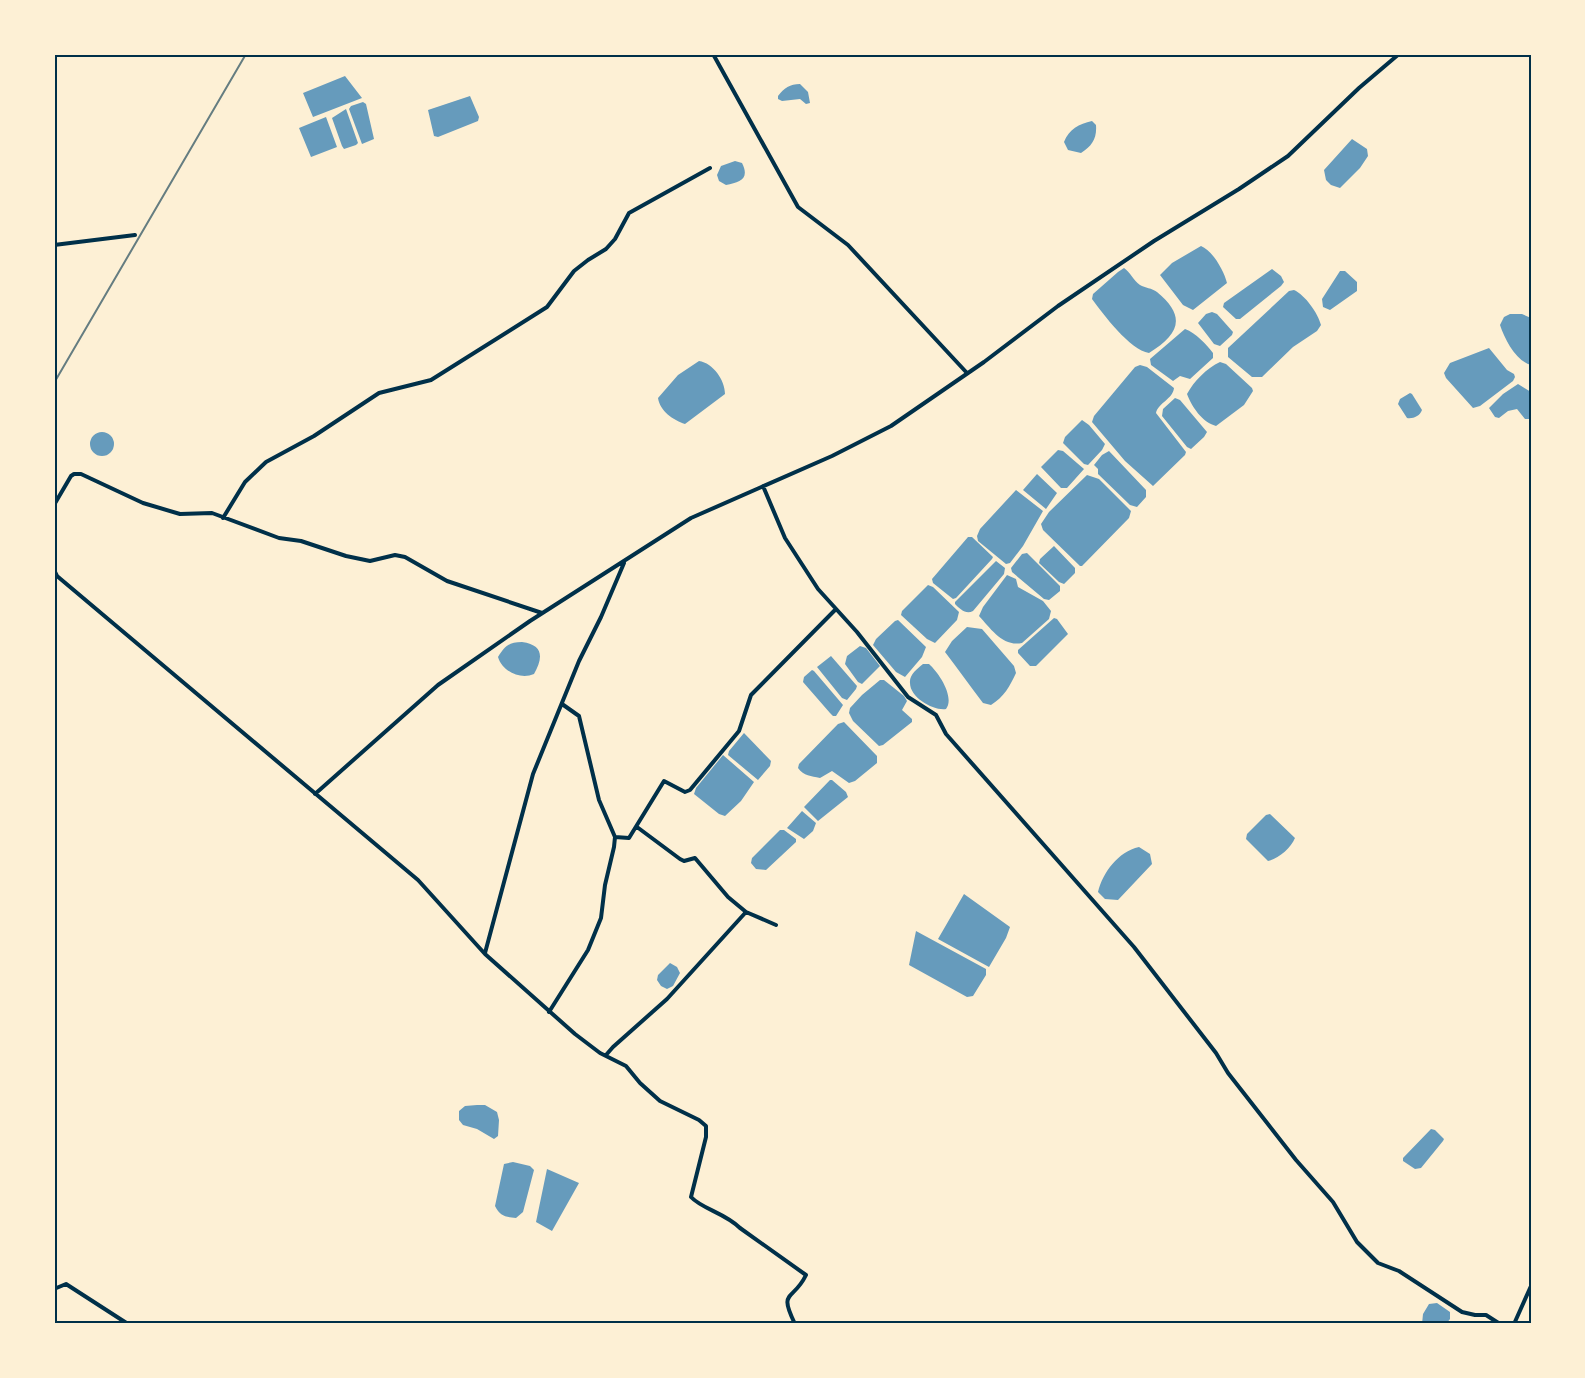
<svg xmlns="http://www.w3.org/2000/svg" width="1585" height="1378" viewBox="0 0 1585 1378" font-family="'Noto Sans',sans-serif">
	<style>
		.water { fill: #669bbc }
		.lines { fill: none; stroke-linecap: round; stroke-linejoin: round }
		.minor { stroke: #003049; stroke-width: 4 }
		.rail { stroke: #657d81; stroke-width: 2 }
		.neatline { fill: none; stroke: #003049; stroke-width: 2 }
	</style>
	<rect width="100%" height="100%" fill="#fdf0d5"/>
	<path class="water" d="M345,76L362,98L313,117L303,93Z
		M800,84L808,92L810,103L806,104L800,99L782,101L778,99V96C784,88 790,84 800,84Z
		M470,96L479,117L478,121L438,137L434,136L428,110Z
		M363,102L366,104L374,139L362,144L349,109L351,106Z
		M346,109L358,143L356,145L344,149L342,146L332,118Z
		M326,117L337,147L311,157L299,128Z
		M1092,121L1096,125C1097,139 1092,146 1081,153L1068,150L1064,142C1069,129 1079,124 1092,121Z
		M1352,139L1367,149L1368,156L1360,168L1340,188L1331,185L1326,180L1324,170Z
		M735,161L742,163C750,179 740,182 726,185L719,181L717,175L721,166Z
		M1201,246C1213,251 1224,271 1227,283L1193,310L1183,305L1160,275L1172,263Z
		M1124,268C1130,272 1134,281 1140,285C1145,288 1152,288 1157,292C1187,317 1179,334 1149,353C1130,350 1103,314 1092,299L1093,294L1118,272Z
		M1272,269L1281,276L1284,282L1281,286L1240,319H1236L1223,307L1224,303Z
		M1340,271H1345L1357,282V291L1330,310L1323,307L1322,299Z
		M1294,290C1305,295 1318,313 1321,325L1317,331L1293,347L1262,377H1252L1228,357V348L1289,291Z
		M1212,312L1217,314L1233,332L1232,335L1220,346L1214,344L1198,323L1206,314Z
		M1510,314H1522L1531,318V365C1516,361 1505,340 1500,325L1504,317Z
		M1185,329C1196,333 1206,344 1213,353V358L1190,379L1180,376L1173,381L1151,365L1150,359Z
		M1489,348L1507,370L1514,374L1515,377L1513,381L1480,406L1473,408L1446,378L1444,373L1450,363Z
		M699,361C713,363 725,380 725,394L685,424C673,420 660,411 658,398L678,375Z
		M1220,362L1226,364L1252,388L1253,391L1244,405L1216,426C1202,422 1192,407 1187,394C1194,381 1207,368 1220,362Z
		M1140,365L1147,367L1174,388C1173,399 1158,403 1156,413L1186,452L1185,455L1153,486L1125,461L1092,422L1094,416L1135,367Z
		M1518,384L1531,392V419H1525L1517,409L1508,411L1499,418L1495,417L1489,408L1503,394Z
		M1410,393L1412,394L1422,410C1420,416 1413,419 1407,418L1398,404L1400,399Z
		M1175,398L1180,400L1207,432L1204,437L1191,449L1187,447L1162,416L1163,409Z
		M1082,420L1089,425L1105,444L1102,450L1088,465L1084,464L1063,443L1065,437Z
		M90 444a12 12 0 1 1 24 0a12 12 0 1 1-24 0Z
		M1058,450L1063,451L1084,469L1067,488H1061L1041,467Z
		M1109,451L1146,490V497L1137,507L1130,505L1098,474V469L1094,465L1102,455Z
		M1037,474L1057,493L1046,509L1023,490Z
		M1087,475L1099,479L1131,511L1129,518L1082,566H1080L1043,530L1041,524L1049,512Z
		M1016,490L1043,511L1023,546L1010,563L1006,564L978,541L977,536L980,529Z
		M968,537H972L993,557L992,559L956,598L953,599L933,583L932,579Z
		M1054,546L1075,568V573L1064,584L1059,582L1039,563L1040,559Z
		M1027,553L1060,586V591L1049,600L1044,599L1012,572L1011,568L1022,554Z
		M996,561L1005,568L1004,574L973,611C966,615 960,609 955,604V602Z
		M1007,575L1016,579L1018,587L1043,601L1051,611L1049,619L1022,643C1003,647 991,629 979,616L983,607Z
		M928,585L933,587L959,612L957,620L935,643L927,639L901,615L902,611Z
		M1054,618L1057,619L1068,634L1036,666H1030L1018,653V650Z
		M898,620L926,647L922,657L905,677L896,672L873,645L876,639L895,621Z
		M967,627L982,629L1014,666L1016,673C1010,686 1004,697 991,705L983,703C970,686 958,669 945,652L952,641Z
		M522,642C544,645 543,658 534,674C520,680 502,671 498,657C505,646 509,642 522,642Z
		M860,646L866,648L880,666L862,684L858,682L845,664L847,656Z
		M831,656L857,686L856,689L847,700L842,698L817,667Z
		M923,664H929C939,673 955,697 946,709C934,711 910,698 910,683C909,675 917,669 923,664Z
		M812,670L814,671L843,705L836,716H833L830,713L803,682L804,677Z
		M880,680H884L904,696L907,701L902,710L912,719V722L883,745L879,746L853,721L849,713L850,708L862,695Z
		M844,722L877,756V763L855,781L849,783L832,771L820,778C811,776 804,776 798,768L799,764L838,724Z
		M744,733L771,761L770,766L758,780L728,755L729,751Z
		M723,755L754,782L741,801L725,816L719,814L694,794L696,788Z
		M830,780H832L846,792L848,797L818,821L804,807Z
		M802,811L816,823L813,831L804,839L787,828Z
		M1270,814L1295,838C1291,848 1278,859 1268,861L1246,839L1247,834L1266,815Z
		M780,830H784L796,839V842L766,870L756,869L751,863L752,858Z
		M1139,847L1150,854L1152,864L1118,900L1105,899L1098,892C1103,872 1118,852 1139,847Z
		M964,894L1010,927L1006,938L989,967L938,939Z
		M916,931L986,969V975L973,996L967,997L909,965Z
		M670,963L677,967L680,973L673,986L667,989L661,986L657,980L658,975Z
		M477,1105H485L497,1112L499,1120L498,1136L494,1139L477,1129L463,1125L459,1120V1111L465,1106Z
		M1431,1129L1435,1130L1444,1139L1443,1141L1421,1168L1415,1169L1403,1161V1158Z
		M513,1162L530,1166L534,1170L523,1212L516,1218C505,1217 500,1216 495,1206L504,1164Z
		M547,1169L579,1183L552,1231L536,1222Z
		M1437,1303L1450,1312V1319L1446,1324H1422L1423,1314L1429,1304Z"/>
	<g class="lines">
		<path class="minor" d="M713,54L798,207L848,245L967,373
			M54,245L135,235
			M763,486L785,538L818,589L857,632L908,697L936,715L946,734L1134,947L1216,1053L1228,1073L1296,1160L1333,1202L1357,1242L1378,1263L1399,1271L1462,1312L1475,1315H1486L1500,1324
			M54,505L71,476L74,474H81L143,503L180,514L212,513L279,538L301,541L346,556L370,561L395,555L405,557L447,581L542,613
			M223,518L245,482L266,462L314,436L379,393L431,380L547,307L574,271L588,260L606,249L615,239L629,213L710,168
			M54,570L57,576L418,880L485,954L575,1034L600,1053L626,1066L640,1083L660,1101L699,1120L706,1126V1137L691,1197C702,1209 725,1213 740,1228L806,1275C793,1302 778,1289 795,1324
			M315,794L438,685L530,621L691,518L832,456L891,426L984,362L1058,306L1154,241L1239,189L1288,156L1359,88L1399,54
			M637,827L680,859L684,861L695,858L728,897L746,912L776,925
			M615,837L629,838L664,781L685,792L690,790L739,731L751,695L836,609
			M485,953L533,774L579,661L601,617L624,563
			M549,1012L588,950L601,918L605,885L614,847L615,837L599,800L579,716L562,704
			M606,1055L613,1047L667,999L746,912
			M54,1289L66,1284L128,1324
			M1514,1324L1531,1286"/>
		<path class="rail" d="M54,383L246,54"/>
	</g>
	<rect width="1585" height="1378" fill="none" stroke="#fdf0d5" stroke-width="111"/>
	<rect x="56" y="56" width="1474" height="1266" class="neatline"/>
</svg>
